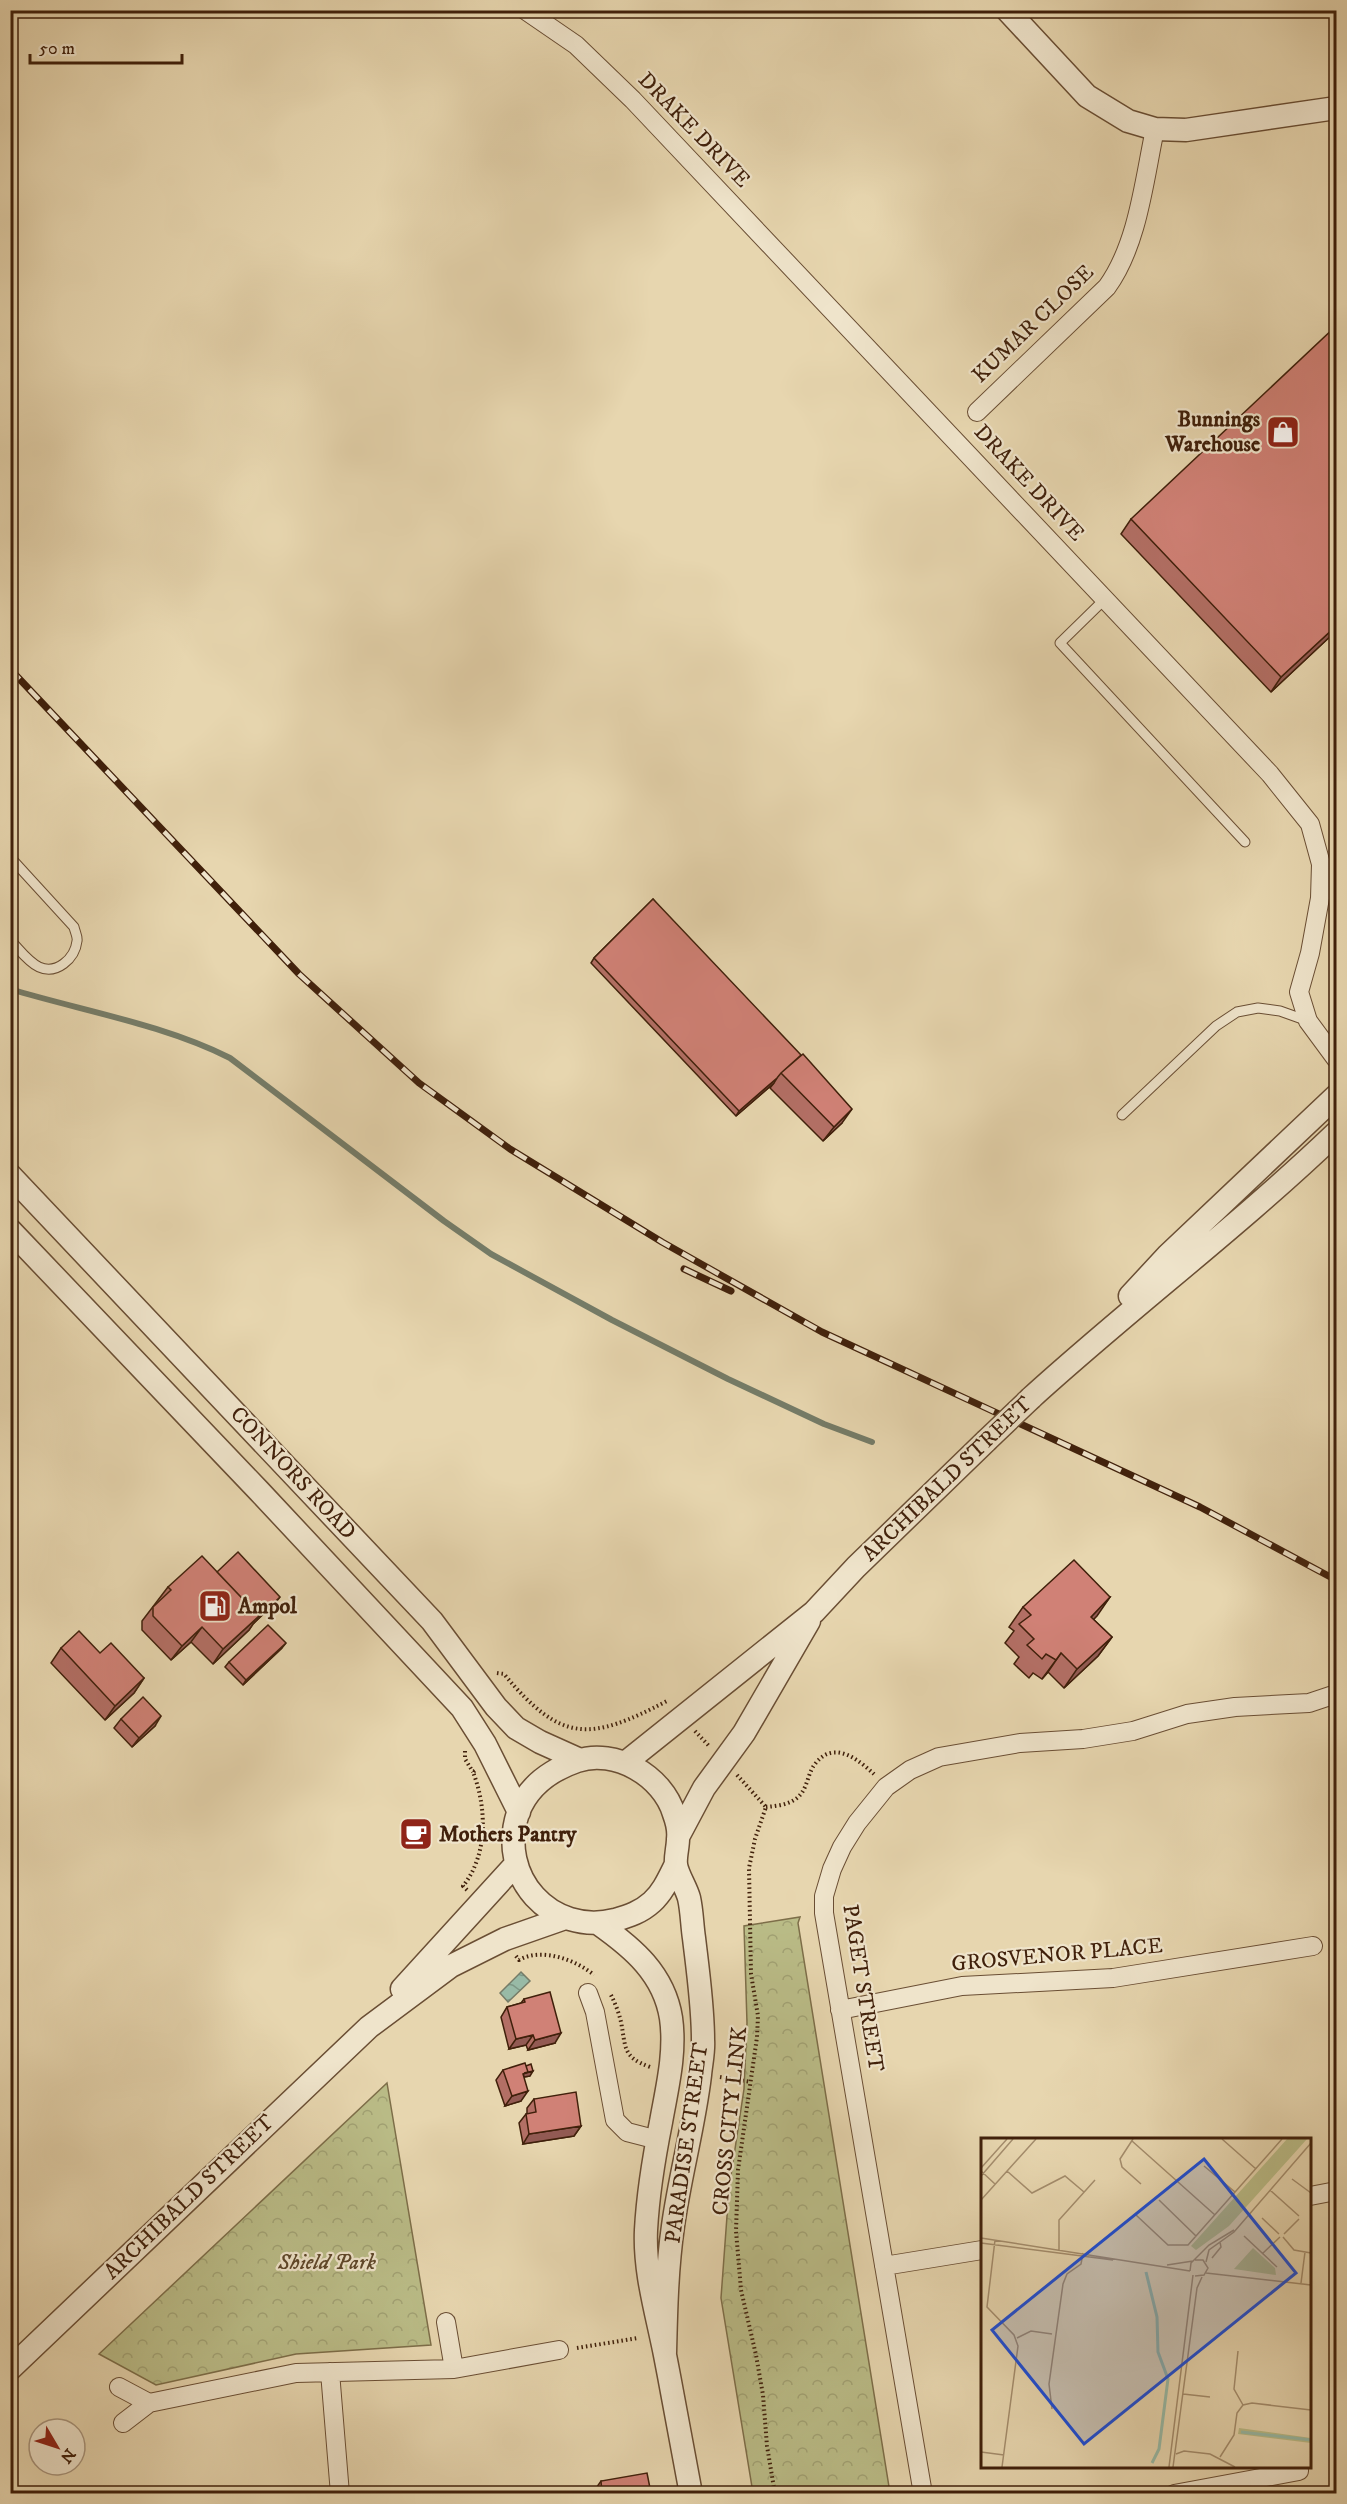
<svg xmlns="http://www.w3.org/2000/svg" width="1347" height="2504" viewBox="0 0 1347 2504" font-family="'IM FELL DW Pica',serif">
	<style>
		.park { fill: url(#park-crowns); stroke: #7d6e49; stroke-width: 1.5 }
		.water { fill: url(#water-waves); stroke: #757c68; stroke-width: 1.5 }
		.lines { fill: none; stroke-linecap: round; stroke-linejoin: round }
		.stream { stroke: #757c68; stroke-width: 6 }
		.service-casing { stroke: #6a4e34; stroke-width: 11 }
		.minor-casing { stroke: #6a4e34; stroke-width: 20 }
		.tertiary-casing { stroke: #6a4e34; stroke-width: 25 }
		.path { stroke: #40200b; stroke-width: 4; stroke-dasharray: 1.5 3; stroke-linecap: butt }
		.service { stroke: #efe4cb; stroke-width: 9 }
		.minor { stroke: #efe4cb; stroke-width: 18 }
		.tertiary { stroke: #efe4cb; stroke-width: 22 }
		.rail-casing { stroke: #40200b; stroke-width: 7 }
		.rail { stroke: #efe4cb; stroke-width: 4.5; stroke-dasharray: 14; stroke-linecap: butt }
		.tertiary-bridge-casing { stroke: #6a4e34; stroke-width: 25; stroke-linecap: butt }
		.tertiary-bridge { stroke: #efe4cb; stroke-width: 22 }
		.wall { fill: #b36f65; stroke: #40200b; stroke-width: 1.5 }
		.shaded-wall { fill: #925a53; stroke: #40200b; stroke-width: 1.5 }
		.building { fill: #d08176; stroke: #40200b; stroke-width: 1.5 }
		.labels { text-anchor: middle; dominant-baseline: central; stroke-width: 4.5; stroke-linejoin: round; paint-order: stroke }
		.street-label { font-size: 22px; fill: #40200b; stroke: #efe4cb }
		.poi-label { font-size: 22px; font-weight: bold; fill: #40200b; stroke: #efe4cb; text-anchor: start }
		.park-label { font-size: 22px; font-style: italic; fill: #5e472a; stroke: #efe4cb }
		.inset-river { fill: none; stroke: #98baa6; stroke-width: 3 }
		.inset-road { fill: none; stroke: #a48d6d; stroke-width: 1.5 }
		.view { fill: #1d4ed8; fill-opacity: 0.15; stroke: #1d4ed8; stroke-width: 3 }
		.inset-edge { fill: none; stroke: #40200b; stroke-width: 3 }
	</style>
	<defs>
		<pattern id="park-crowns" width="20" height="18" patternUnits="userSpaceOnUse" patternTransform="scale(1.5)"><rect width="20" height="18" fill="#babc87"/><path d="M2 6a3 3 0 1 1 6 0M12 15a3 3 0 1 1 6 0" fill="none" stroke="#a1a173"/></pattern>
		<pattern id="water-waves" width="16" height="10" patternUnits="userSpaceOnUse" patternTransform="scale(1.5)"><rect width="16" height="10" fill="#98baa6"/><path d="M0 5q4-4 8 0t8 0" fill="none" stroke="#7d9785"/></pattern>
	</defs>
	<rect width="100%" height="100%" fill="#e7d6af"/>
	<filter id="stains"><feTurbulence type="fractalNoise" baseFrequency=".00333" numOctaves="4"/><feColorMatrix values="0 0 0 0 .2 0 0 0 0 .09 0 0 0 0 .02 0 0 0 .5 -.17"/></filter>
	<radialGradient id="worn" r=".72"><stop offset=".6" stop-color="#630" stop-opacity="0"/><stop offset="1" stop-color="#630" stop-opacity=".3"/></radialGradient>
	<path class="park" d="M800,1917L798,1923L890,2493H753L721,2298L729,2189L744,2089L747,2023L744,1926Z
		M387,2083L431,2345L296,2354L156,2385L99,2354Z"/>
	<path class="water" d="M521,1972L530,1981L508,2002L500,1993Z"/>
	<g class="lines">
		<path class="stream" d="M10,989C83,1011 162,1024 230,1058L444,1221L491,1254L612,1320L728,1379L824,1424L872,1442"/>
		<defs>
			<path id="service" d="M1105,599L1060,643L1245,842
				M10,857L74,927C75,932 78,937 77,941C75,959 56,975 39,967C28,962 19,949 10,940
				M1122,1115L1216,1026L1237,1012L1258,1008L1280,1011L1308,1021"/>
			<path id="minor" d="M525,10L576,45L633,100L1270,774L1310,824L1321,864L1320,898L1310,953L1299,992L1308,1021L1336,1059
				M977,412L1107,287C1138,244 1144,181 1155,129
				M588,1993L595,2012L615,2120L627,2132L658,2140
				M840,2010L962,1986L1113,1978L1313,1946
				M1310,2196L1336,2191
				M884,2266L982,2250
				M446,2322L454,2369
				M330,2372L340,2494
				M119,2387L149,2403L123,2423
				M149,2403L296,2373L454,2369L559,2350
				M923,2494L824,1913V1896L832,1869L842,1847L857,1823L886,1787L910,1770L939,1757L1020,1743L1083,1739L1133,1731L1187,1714L1235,1707L1309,1703L1336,1694
				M1174,2494L1299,2471"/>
			<path id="tertiary" d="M1007,10L1087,96L1128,121L1155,129L1186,130L1336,108
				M10,1175L432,1621L496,1707L516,1728L540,1742L580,1760
				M10,1230L259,1491L462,1708L485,1744L519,1812
				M1130,1296L1168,1255L1336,1096
				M1031,1398C1131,1307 1239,1226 1336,1133
				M625,1763L814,1612L856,1567L986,1441
				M679,1835L704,1788L744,1733L809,1621
				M599,1924C633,1948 664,1974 671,2018C676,2053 667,2088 661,2122C654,2157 648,2193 646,2230C644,2272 657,2314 665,2355C674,2401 682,2447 691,2494
				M402,1989L516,1864
				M665,2353C666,2310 667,2268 673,2226C680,2175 694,2126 700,2075C701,2064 704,2051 703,2040C703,2006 698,1972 694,1938C692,1925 692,1911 689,1898C686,1887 678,1876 676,1865C675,1857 678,1847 678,1839C679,1831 677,1822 674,1814C663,1776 615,1748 577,1761C551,1770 528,1786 518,1813C497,1877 551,1936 615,1920C629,1916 641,1912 652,1902C663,1892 669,1878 676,1864
				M10,2369L369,2027L451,1966L505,1939L565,1918"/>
		</defs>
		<use href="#service" class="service-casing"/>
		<use href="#minor" class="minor-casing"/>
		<use href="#tertiary" class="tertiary-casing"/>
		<path class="path" d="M497,1673L504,1674C562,1744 590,1741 667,1701
			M695,1731L709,1746
			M465,1751V1759L473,1772
			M737,1775L766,1807L755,1839L749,1868L751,1974L758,2016L757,2037L738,2170L736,2231L741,2290L756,2355L763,2395L767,2446L775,2494
			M766,1807C776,1806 788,1805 797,1798C808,1789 807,1774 815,1764C834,1739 859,1760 875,1775
			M467,1890L463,1886C488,1855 487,1808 473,1772L477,1769
			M516,1956L519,1960C542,1947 576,1960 594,1975
			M611,1995C615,2003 619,2013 621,2022C626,2047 622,2057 650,2067
			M720,2077L751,2082
			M577,2348L638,2338"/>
		<use href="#service" class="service"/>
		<use href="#minor" class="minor"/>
		<use href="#tertiary" class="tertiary"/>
		<defs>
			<path id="rail" d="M10,669L299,974L419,1083L510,1149L662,1242L822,1332L1200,1507L1336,1580
				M684,1269L731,1291"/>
		</defs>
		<use href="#rail" class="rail-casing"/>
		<use href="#rail" class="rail"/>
		<defs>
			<path id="tertiary-bridge" d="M986,1441L1031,1398"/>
		</defs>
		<use href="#tertiary-bridge" class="tertiary-bridge-casing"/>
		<use href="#tertiary-bridge" class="tertiary-bridge"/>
	</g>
	<path class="wall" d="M1131,519L1336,631L1271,692L1121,534Z
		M653,899L842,1123L823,1141L770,1088L774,1083L736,1116L591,963L594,958Z
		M217,1572L276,1602L253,1624L249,1630L213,1664L191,1642L171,1660L142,1630V1621L168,1587Z
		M1110,1597L1093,1619L1112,1637L1098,1656L1064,1688L1048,1672L1042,1679L1033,1673L1029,1678L1014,1664L1019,1657L1005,1643L1014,1631L1009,1627L1023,1607Z
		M61,1648L100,1653L144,1678L134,1693L105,1720L51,1663Z
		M282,1648L243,1685L225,1667L229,1662Z
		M121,1719L155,1726L132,1747L114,1728Z
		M524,1999L555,2043L528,2050L526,2045L509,2049L501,2017L507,2007L521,2003Z
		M503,2070L530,2076L524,2077L521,2101L505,2106L496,2080Z
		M534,2099L581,2126L574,2136L523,2144L519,2123L526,2114L527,2113V2108Z
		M601,2481L651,2493H594V2491Z"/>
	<path class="shaded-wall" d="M1336,626V631L1271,692L1281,677Z
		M777,1078L774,1083L736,1116L739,1111Z
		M852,1109L842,1123L823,1141L834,1127Z
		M280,1597L276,1602L253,1624L249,1630L213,1664L223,1649Z
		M1110,1597L1097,1616L1077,1636L1091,1617Z
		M202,1627L191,1642L171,1660L182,1646Z
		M1112,1637L1098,1656L1064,1688L1077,1669Z
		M286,1643L282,1648L243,1685L246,1680Z
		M1061,1653L1048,1672L1042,1679L1056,1660Z
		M144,1678L134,1693L105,1720L115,1706Z
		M161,1716L155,1726L132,1747L139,1738Z
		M561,2033L555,2043L528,2050L535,2040Z
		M533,2035L526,2045L509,2049L516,2039Z
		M533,2071L530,2076L524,2077L523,2074Z
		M528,2091L521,2101L505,2106L512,2096Z
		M581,2126L574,2136L523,2144L529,2134Z"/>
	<path class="building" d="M1336,326V626L1281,677L1131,519Z
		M653,899L801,1055L781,1073L777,1078L739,1111L594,958Z
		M803,1054L852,1109L834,1127L781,1073Z
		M238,1552L280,1597L257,1619L259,1616L217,1572Z
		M202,1556L259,1616L223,1649L202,1627L182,1646L153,1616V1607L171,1590L168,1587Z
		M1074,1560L1110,1597L1091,1617L1112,1637L1077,1669L1061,1653L1056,1660L1046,1654L1042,1659L1027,1645L1034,1639L1019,1624L1031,1615L1023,1607Z
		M268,1625L286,1643L246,1680L229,1662Z
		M79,1631L100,1653L111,1643L144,1678L115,1706L61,1648Z
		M143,1697L161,1716L139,1738L121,1719Z
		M550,1992L561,2033L535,2040L533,2035L516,2039L507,2007L525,2002L524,1999Z
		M525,2063L528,2072L523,2074L528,2091L512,2096L503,2070Z
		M531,2064L533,2071L524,2073L528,2072L526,2066Z
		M576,2092L581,2126L529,2134L526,2114L536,2112L534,2099Z
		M647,2473L651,2493H602L601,2481Z"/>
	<defs>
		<symbol id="shop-square" viewBox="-11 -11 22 22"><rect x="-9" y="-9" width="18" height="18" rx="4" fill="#8f2418" stroke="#efe4cb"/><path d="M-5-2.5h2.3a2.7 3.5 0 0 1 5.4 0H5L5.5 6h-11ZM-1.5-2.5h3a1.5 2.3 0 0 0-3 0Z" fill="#fff"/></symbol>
		<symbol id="fuel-square" viewBox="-11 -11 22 22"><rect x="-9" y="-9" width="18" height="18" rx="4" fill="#8f2418" stroke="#efe4cb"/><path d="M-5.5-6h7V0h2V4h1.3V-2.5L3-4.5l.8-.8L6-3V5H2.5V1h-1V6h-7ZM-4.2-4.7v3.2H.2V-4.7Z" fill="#fff"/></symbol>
		<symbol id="cafe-square" viewBox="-11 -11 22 22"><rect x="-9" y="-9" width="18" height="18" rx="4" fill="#8f2418" stroke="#efe4cb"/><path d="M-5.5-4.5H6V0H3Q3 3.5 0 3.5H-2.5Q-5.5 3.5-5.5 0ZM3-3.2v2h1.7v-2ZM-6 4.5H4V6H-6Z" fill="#fff"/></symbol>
	</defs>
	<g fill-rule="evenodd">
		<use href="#shop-square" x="1264" y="413" width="38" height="38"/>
		<use href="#fuel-square" x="196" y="1587" width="38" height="38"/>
		<use href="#cafe-square" x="397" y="1815" width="38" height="38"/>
	</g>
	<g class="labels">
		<g class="street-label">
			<text transform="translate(694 130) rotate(46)">DRAKE DRIVE</text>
			<text transform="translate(1033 324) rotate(-44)">KUMAR CLOSE</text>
			<text transform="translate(1029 483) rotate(47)">DRAKE DRIVE</text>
			<text transform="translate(293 1473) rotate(47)">CONNORS ROAD</text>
			<text transform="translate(947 1479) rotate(-44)">ARCHIBALD STREET</text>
			<text transform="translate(1057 1955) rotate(-5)">GROSVENOR PLACE</text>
			<text transform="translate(863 1988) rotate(81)">PAGET STREET</text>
			<text transform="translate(730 2121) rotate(-84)">CROSS CITY LINK</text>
			<text transform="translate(687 2143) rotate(-82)">PARADISE STREET</text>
			<text transform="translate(189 2197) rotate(-44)">ARCHIBALD STREET</text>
		</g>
		<g class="poi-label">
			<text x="1260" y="419" text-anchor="end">Bunnings<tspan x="1260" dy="25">Warehouse</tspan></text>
			<text x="238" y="1606">Ampol</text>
			<text x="439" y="1834">Mothers Pantry</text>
		</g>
		<g class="park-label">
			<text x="327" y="2262">Shield Park</text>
		</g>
	</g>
	<g transform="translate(981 2138)">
		<rect width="330" height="330" fill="#e7d6af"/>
		<path d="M306,1H326L248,88L215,112L210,108ZM272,110L294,130L295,137L253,131ZM258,290L330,300V305L257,296Z" fill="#babc87"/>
		<path class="inset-river" d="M165,134L176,179L177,214L187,241L178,311L171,325M260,294L330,302"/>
		<path class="inset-road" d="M152,1L139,21L141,29L160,46M241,1L275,31M151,3L234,77M223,28L254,54M0,30L26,1M0,33L14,46M26,33L51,55L84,38L103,54M0,38L32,1M311,41L330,55M289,52L318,78M0,62L55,1M178,62L215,98M155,77L187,107H207L301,1M281,80L298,96M303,96L318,81M263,98L296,129M302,99L313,112L330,115M0,100L209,133M14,102L6,169L33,197L37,208L21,329M0,105L132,122M78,113V82L114,42M281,116L299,99M231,120L240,109L239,104M225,124L228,112L253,94L330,5M186,127L212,123M209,133L210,125L228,107L253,92M225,135L330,147M214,138L223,137L227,130L222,122H214M320,145L324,114M36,200L50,193L71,196M257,213L253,251L262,267M202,256L229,259M71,271L68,246L82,146L86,136L100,126L102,115M0,314L23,317M195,316L203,313L229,316L254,329M239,319L253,297L256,275L262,267L271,265L330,272M188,329L212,137M192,329L216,150L221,139"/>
		<path class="view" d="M223,21L315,135L103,306L11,192Z"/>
		<rect width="330" height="330" class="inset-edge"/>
	</g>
	<rect width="1347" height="2504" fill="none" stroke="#e7d6af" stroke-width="36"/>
	<rect x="12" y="12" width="1323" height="2480" fill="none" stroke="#40200b" stroke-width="3"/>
	<rect x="18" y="18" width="1311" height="2468" fill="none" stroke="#40200b" stroke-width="1.5"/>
	<g transform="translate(57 2447) rotate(129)"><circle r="28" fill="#efe4cb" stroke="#a9967e" stroke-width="1.5"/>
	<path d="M0-4.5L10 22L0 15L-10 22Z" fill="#8f2418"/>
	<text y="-9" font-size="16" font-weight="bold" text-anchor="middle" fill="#40200b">N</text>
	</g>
	<path d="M30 54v9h152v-9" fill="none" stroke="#40200b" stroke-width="3"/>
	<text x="39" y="54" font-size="18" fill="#40200b" stroke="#efe4cb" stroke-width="4.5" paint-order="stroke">50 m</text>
	<rect width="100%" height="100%" filter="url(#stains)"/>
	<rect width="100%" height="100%" fill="url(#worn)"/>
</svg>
